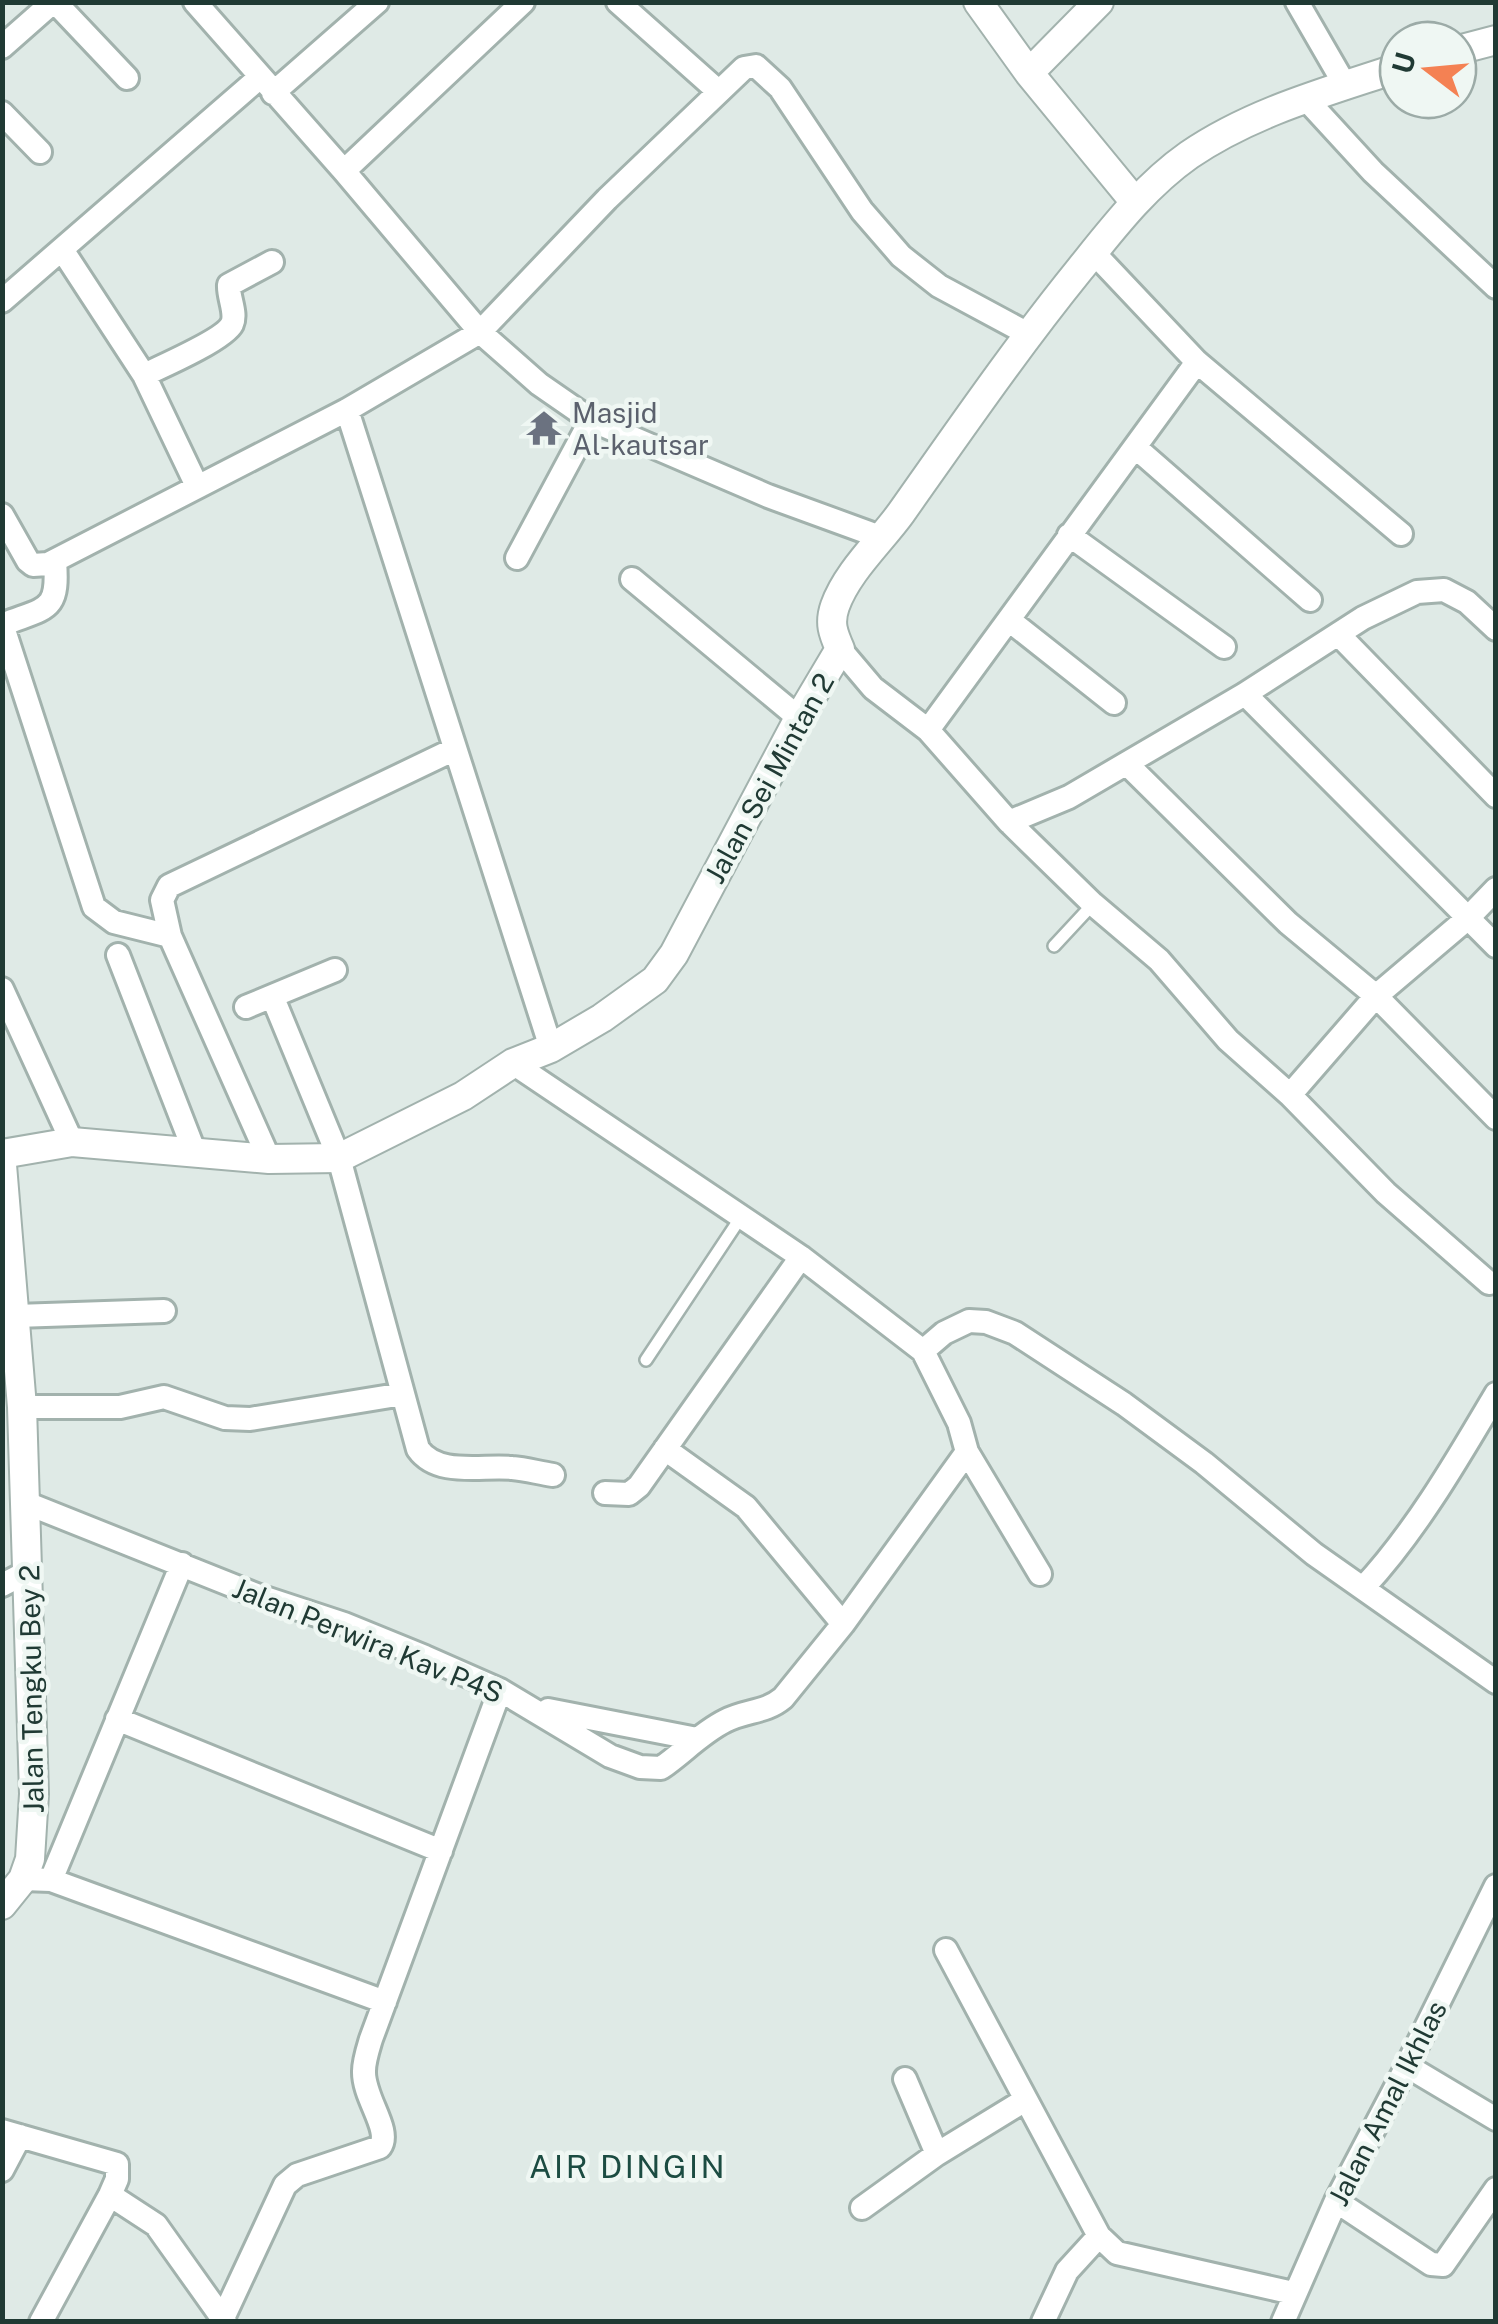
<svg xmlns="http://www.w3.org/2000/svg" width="1498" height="2324" viewBox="0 0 1498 2324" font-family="'Public Sans',sans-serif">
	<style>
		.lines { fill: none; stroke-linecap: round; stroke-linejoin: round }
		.service-casing { stroke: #a2b2ad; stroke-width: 16 }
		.minor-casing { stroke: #a2b2ad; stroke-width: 28 }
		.tertiary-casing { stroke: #a2b2ad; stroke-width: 32 }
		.service { stroke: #fff; stroke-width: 11 }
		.minor { stroke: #fff; stroke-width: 22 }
		.tertiary { stroke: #fff; stroke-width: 28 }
		.labels { text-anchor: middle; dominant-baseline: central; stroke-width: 9; stroke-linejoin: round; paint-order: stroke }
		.worship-label { font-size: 28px; fill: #5b616d; stroke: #eff7f3; text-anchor: start }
		.street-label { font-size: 28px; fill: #203a34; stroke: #eff7f3 }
		.quarter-label { font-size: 32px; letter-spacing: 2.5px; fill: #1c4c42; stroke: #eff7f3 }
	</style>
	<rect width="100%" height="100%" fill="#dfeae6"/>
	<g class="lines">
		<defs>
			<path id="service" d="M1054,946L1093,904
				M646,1360L741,1217"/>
			<path id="minor" d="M55,2L127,78
				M195,2L344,171L480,332L539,384L591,420L768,496L883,538
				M618,2L718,91
				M1297,2L1345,85
				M2,47L53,2
				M273,93L377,2
				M1305,98L1373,172L1496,287
				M2,113L40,152
				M344,171L523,2
				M63,251L144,375L197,486
				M1093,252L1197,362L1401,534
				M2,301L259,78
				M144,375C161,367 225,339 232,324C237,313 228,297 229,285L272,262
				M347,410L551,1048
				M1135,447L1310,600
				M2,515L28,561L33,565L48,564L347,410L480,332L607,199L744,68L756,66L780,88L862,211L901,256L939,286L1028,334
				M1069,535L1224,647
				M517,558L591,420
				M632,579L799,718
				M1009,620L1114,703
				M2,624L94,907L114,922L170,936L162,900L169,886L455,749
				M4,624C47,607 59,612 55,561
				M1339,635L1496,796
				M840,649L873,688L928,730L1009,822L1069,797L1245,694L1363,618L1417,592L1444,590L1467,602L1496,629
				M1245,694L1496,946
				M928,730L1197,362
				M1127,764L1288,923L1376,996L1496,1118
				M1009,822L1093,904L1159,960L1228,1040L1290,1095L1386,1193L1489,1283
				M170,936L269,1159
				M118,955L195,1153
				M2,989L72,1142
				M273,998L339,1158L418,1449C438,1477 482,1465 512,1468C526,1469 539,1473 553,1475
				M246,1007L335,970
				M513,1063L801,1257L923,1351L959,1423L967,1452L1040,1574
				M1290,1095L1376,996L1468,918L1496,889
				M16,1316L164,1311
				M923,1351L944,1333L969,1321L986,1322L1015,1333L1124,1404L1204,1463L1314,1554L1496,1682
				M22,1407H120L164,1397L225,1418L250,1419L403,1394
				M665,1449L746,1507L843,1624
				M605,1493L629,1494L639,1486L801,1257
				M26,1503L259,1596L344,1624L425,1657L500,1690L610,1756L640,1767L661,1768C683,1753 701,1733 725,1721C746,1710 765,1713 783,1698L843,1624L967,1452
				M2,1585L29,1571
				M1364,1587C1416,1531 1457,1460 1496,1394
				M548,1710L697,1739
				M117,1719L441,1851
				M23,1879L51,1880L182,1564
				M51,1880L385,2002
				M946,1950L1099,2236L1117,2253L1293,2293
				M1407,2066L1496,2119
				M905,2079L937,2154
				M2,2131L117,2164V2179L110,2195L41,2322
				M2,2170L20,2136
				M110,2195L156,2225L225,2322
				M1336,2201L1431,2264L1443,2265L1496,2189
				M862,2208L937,2154L1025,2100
				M223,2318L285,2185L297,2175L380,2147C392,2130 363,2098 364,2071C364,2061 368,2049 371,2039L500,1690
				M1043,2322L1067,2271L1099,2236
				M1283,2322L1336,2201L1407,2066L1496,1886"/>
			<path id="tertiary" d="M978,2L1029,73L1135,202
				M1458,50L1496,40
				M1029,73L1099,2
				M2,1154L72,1142L269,1159L339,1158L463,1096L513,1063L551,1048L602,1018L655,980L674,954L799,718L840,649C833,633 829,623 835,606C847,572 880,542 901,513C959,431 1016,348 1080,269C1113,228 1145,186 1189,155C1252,112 1326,92 1398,68
				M2,1165L22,1407L34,1794L30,1859L23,1879L2,1905"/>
		</defs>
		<use href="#service" class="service-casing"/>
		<use href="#minor" class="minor-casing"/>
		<use href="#tertiary" class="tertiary-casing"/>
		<use href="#service" class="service"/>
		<use href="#minor" class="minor"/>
		<use href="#tertiary" class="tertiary"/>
	</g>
	<defs>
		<symbol id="temple-bare" viewBox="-9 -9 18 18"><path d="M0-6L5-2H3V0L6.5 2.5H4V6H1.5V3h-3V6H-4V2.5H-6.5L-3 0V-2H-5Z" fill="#6b7280" stroke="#eff7f3" stroke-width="2.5" paint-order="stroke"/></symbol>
	</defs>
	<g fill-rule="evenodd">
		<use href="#temple-bare" x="519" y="403" width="50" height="50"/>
	</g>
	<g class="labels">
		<g class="worship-label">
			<text x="572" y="412">Masjid<tspan x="572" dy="32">Al-kautsar</tspan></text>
		</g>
		<g class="street-label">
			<text transform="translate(769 778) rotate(-61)">Jalan Sei Mintan 2</text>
			<text transform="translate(368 1640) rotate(22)">Jalan Perwira Kav P4S</text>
			<text transform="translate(31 1689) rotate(-91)">Jalan Tengku Bey 2</text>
			<text transform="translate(1387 2103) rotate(-63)">Jalan Amal Ikhlas</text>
		</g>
		<g class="quarter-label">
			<text x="628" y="2166">AIR DINGIN</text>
		</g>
	</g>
	<rect width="1498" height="2324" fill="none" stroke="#203a34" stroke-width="10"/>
	<g transform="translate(1428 70) rotate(286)"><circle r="48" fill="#eff7f3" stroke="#9caba7" stroke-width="2.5"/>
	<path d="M0-8L18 38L0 25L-18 38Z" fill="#f48153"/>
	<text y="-15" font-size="28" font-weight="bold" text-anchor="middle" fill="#203a34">U</text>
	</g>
</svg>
